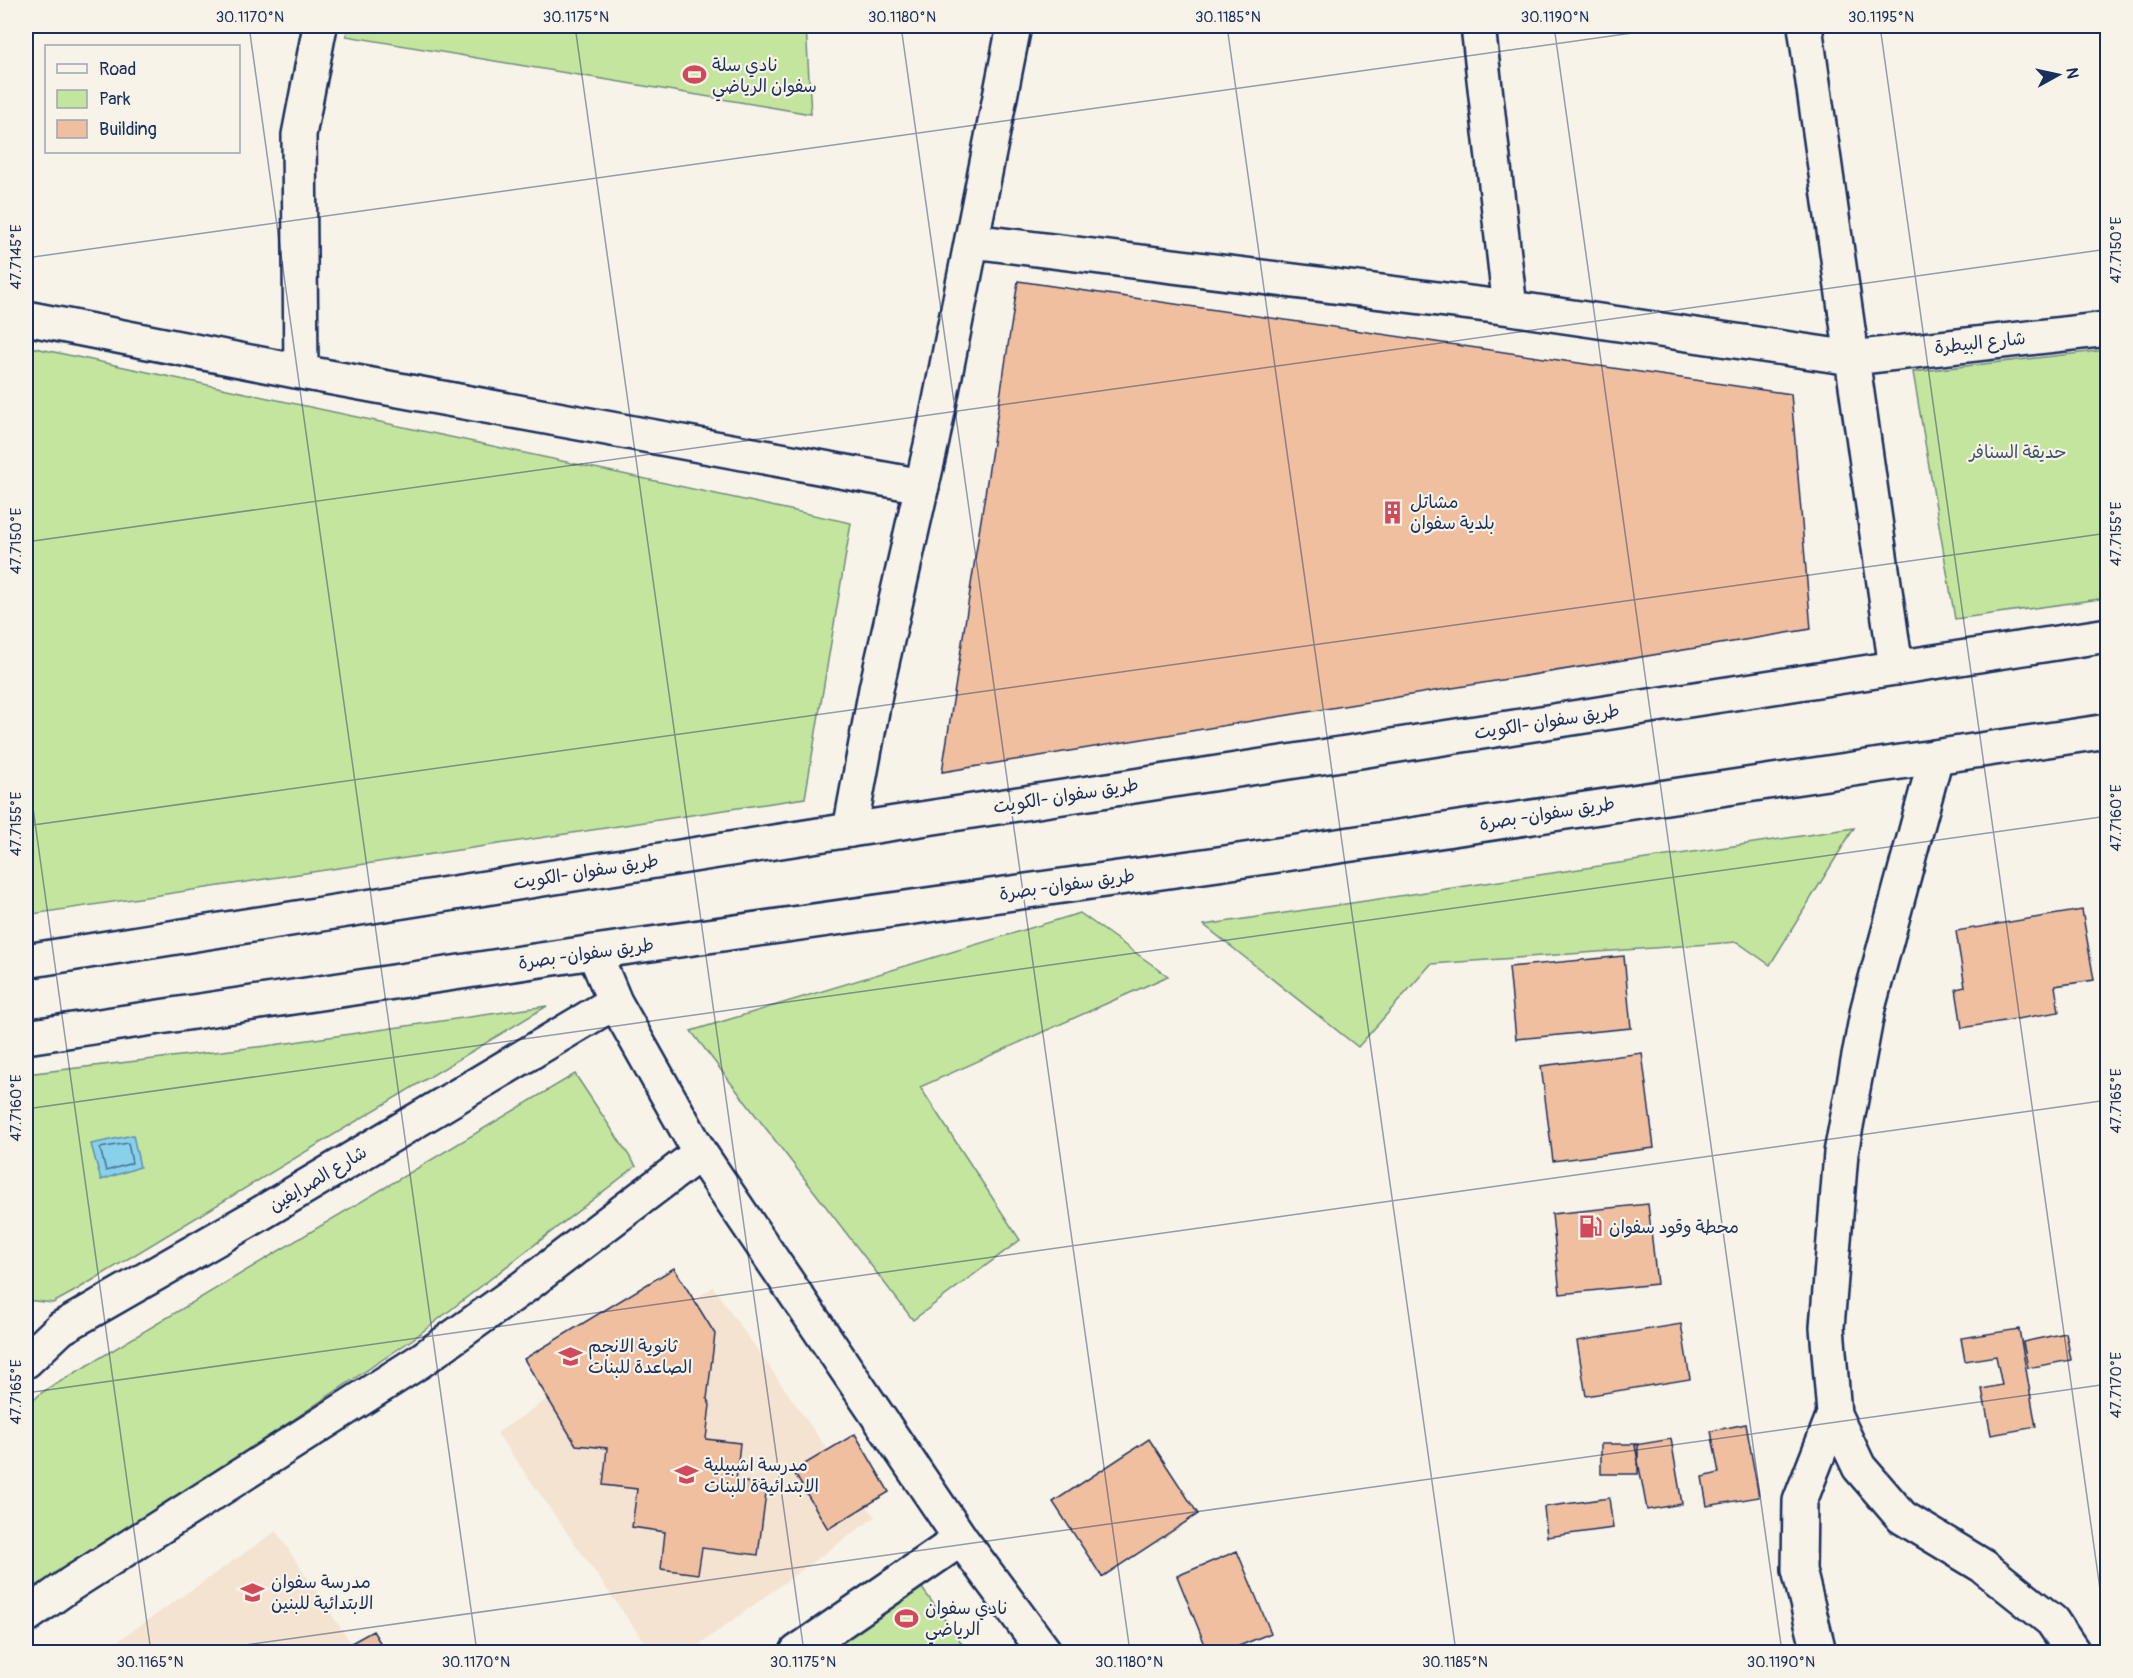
<svg xmlns="http://www.w3.org/2000/svg" width="2133" height="1678" viewBox="0 0 2133 1678" font-family="Pangolin,'Playpen Sans Arabic',sans-serif">
	<style>
		.built { fill: #f5e3d2 }
		.green { fill: #c4e59e; stroke: #708a7e; stroke-width: 1.5 }
		.water { fill: #89d1ea; stroke: #5d90b2; stroke-width: 1.5 }
		.lines { fill: none; stroke-linecap: round; stroke-linejoin: round }
		.shore { stroke: #477096; stroke-width: 1.5 }
		.building { fill: #efbf9f; stroke: #1b2f5e; stroke-width: 1.5 }
		.street-casing { stroke: #1b2f5e; stroke-width: 38 }
		.secondary-casing { stroke: #1b2f5e; stroke-width: 38 }
		.highway-casing { stroke: #1b2f5e; stroke-width: 38 }
		.street { stroke: #f7f3e8; stroke-width: 33 }
		.secondary { stroke: #f7f3e8; stroke-width: 33 }
		.highway { stroke: #f7f3e8; stroke-width: 33 }
		.ticks { fill: none; stroke: #1b2f5e; stroke-width: 1.5; stroke-opacity: 0.45 }
		.labels { text-anchor: middle; dominant-baseline: central; stroke-width: 4.5; stroke-linejoin: round; paint-order: stroke }
		.poi-label { font-size: 18px; fill: #1b2f5e; stroke: #f7f3e8; text-anchor: start }
		.street-label { font-size: 18px; fill: #1b2f5e; stroke: #f7f3e8 }
		.park-label { font-size: 18px; fill: #3d536b; stroke: #f7f3e8 }
		.neatline { fill: none; stroke: #1b2f5e; stroke-width: 2 }
		.ticks-label { font-size: 15px; text-anchor: middle; fill: #1b2f5e }
	</style>
	<rect width="100%" height="100%" fill="#f7f3e8"/>
	<filter id="ink" filterUnits="userSpaceOnUse"><feTurbulence type="fractalNoise" baseFrequency=".0167" numOctaves="2"/><feDisplacementMap in="SourceGraphic" scale="12" xChannelSelector="R" yChannelSelector="G"/><feConvolveMatrix kernelMatrix="1 2 1 2 8 2 1 2 1" color-interpolation-filters="sRGB"/></filter>
	<g filter="url(#ink)">
		<path class="built" d="M713,1287L875,1517L689,1652H651L497,1433Z
			M276,1531L357,1652H102Z"/>
		<path class="green" d="M348,26H806L811,114L346,36Z
			M26,346L851,523L805,798L26,915Z
			M2107,350V598L1955,619L1913,372Z
			M1854,828L1770,965L1737,942L1431,964L1358,1047L1204,925Z
			M1080,913L1168,976L920,1087L1020,1240L913,1320L691,1031Z
			M547,1006L73,1292L53,1303L26,1300V1196L30,1182L26,1178V1074L266,1046Z
			M575,1074L636,1166L413,1339L26,1600V1408L41,1393Z
			M919,1584L968,1652H819Z"/>
		<path class="water" d="M133,1135L140,1167L101,1180L91,1144Z"/>
		<g class="lines">
			<path class="shore" d="M128,1143L132,1163L106,1171L100,1148Z"/>
		</g>
		<path class="building" d="M1018,281L1791,394L1811,629L942,772Z
			M2082,910L2094,980L2055,986L2059,1012L1962,1028L1956,989L1965,987L1956,931Z
			M1624,956L1631,1028L1516,1039L1509,967Z
			M1642,1053L1654,1148L1553,1161L1541,1066Z
			M1648,1204L1657,1284L1560,1294L1552,1214Z
			M674,1268L715,1334L707,1399L710,1405L706,1439L740,1443L736,1481L767,1485L758,1555L702,1548L698,1574L661,1569L665,1532L632,1527L637,1489L603,1485L607,1448L576,1445L524,1359Z
			M1681,1324L1690,1379L1586,1396L1577,1341Z
			M2019,1329L2036,1427L1991,1435L1982,1389L2002,1385L1996,1356L1965,1361L1961,1338Z
			M2066,1333L2071,1360L2028,1368L2023,1342Z
			M1746,1424L1759,1497L1707,1506L1702,1477L1719,1473L1711,1431Z
			M855,1434L889,1492L828,1529L793,1471Z
			M1149,1439L1198,1514L1102,1577L1053,1502Z
			M1671,1439L1682,1504L1647,1510L1635,1445Z
			M1601,1444H1638V1474H1601Z
			M1609,1498L1613,1528L1547,1537L1544,1507Z
			M1237,1551L1271,1633L1224,1652H1208L1177,1576Z
			M373,1631L386,1652H335Z"/>
		<g class="lines">
			<defs>
				<path id="street" d="M1478,26L1510,308
					M1805,26L1896,668
					M972,241L1510,308L1852,358L2108,329
					M26,318L301,372L922,486
					M301,372L299,135L320,26
					M1936,757L1868,1008L1841,1153L1827,1327L1834,1414L1859,1467L1902,1517L1983,1566L2052,1621L2073,1652
					M594,952L615,1002L700,1153L961,1539L1045,1652
					M26,1361L61,1328L258,1215L615,1002
					M26,1616L71,1584L420,1361L525,1286L700,1153
					M797,1652L961,1539
					M1819,1652L1799,1570L1800,1501L1834,1414"/>
				<path id="secondary" d="M850,830L876,689L932,441L1014,26"/>
				<path id="highway" d="M26,961L850,830L2108,635
					M26,1037L594,952L1218,864L2108,731"/>
			</defs>
			<use href="#street" class="street-casing"/>
			<use href="#secondary" class="secondary-casing"/>
			<use href="#highway" class="highway-casing"/>
			<use href="#street" class="street"/>
			<use href="#secondary" class="secondary"/>
			<use href="#highway" class="highway"/>
		</g>
	</g>
	<path class="ticks" d="M249,26L477,1652M575,26L804,1652M901,26L1130,1652M1227,26L1456,1652M1554,26L1782,1652M1880,26L2108,1646M26,258L1682,26M26,542L2108,249M26,758L151,1652M26,826L2108,533M26,1109L2108,816M26,1393L2108,1100M195,1652L2108,1384"/>
	<defs>
		<symbol id="stadium-bare" viewBox="-9 -9 18 18"><path d="M0-5a6.5 5 0 1 0 0 10a6.5 5 0 1 0 0-10ZM-3.5-1.8h7v3.6h-7Z" fill="#d1495b" stroke="#f7f3e8" stroke-width="2.5" paint-order="stroke"/></symbol>
		<symbol id="building-bare" viewBox="-9 -9 18 18"><path d="M-4-6H4V6H1V3H-1V6H-4ZM-2.5-4.3h1.7v1.8h-1.7ZM.8-4.3h1.7v1.8H.8ZM-2.5-1h1.7V.8h-1.7ZM.8-1h1.7V.8H.8Z" fill="#d1495b" stroke="#f7f3e8" stroke-width="2.5" paint-order="stroke"/></symbol>
		<symbol id="fuel-bare" viewBox="-9 -9 18 18"><path d="M-5.5-6h7V0h2V4h1.3V-2.5L3-4.5l.8-.8L6-3V5H2.5V1h-1V6h-7ZM-4.2-4.7v3.2H.2V-4.7Z" fill="#d1495b" stroke="#f7f3e8" stroke-width="2.5" paint-order="stroke"/></symbol>
		<symbol id="school-bare" viewBox="-9 -9 18 18"><path d="M0-5L7-2L0 1L-7-2ZM-4 1L0 2.5L4 1V4Q0 6-4 4Z" fill="#d1495b" stroke="#f7f3e8" stroke-width="2.5" paint-order="stroke"/></symbol>
	</defs>
	<g fill-rule="evenodd">
		<use href="#stadium-bare" x="678" y="58" width="33" height="33"/>
		<use href="#building-bare" x="1376" y="496" width="33" height="33"/>
		<use href="#fuel-bare" x="1574" y="1210" width="33" height="33"/>
		<use href="#school-bare" x="554" y="1340" width="33" height="33"/>
		<use href="#school-bare" x="670" y="1458" width="33" height="33"/>
		<use href="#school-bare" x="236" y="1576" width="33" height="33"/>
		<use href="#stadium-bare" x="890" y="1602" width="33" height="33"/>
	</g>
	<g class="labels">
		<g class="poi-label">
			<text x="712" y="65">نادي سلة<tspan x="712" dy="21">سفوان الرياضي</tspan></text>
			<text x="1410" y="502">مشاتل<tspan x="1410" dy="21">بلدية سفوان</tspan></text>
			<text x="1609" y="1227">محطة وقود سفوان</text>
			<text x="588" y="1346">ثانوية الانجم<tspan x="588" dy="21">الصاعدة للبنات</tspan></text>
			<text x="704" y="1465">مدرسة اشبيلية<tspan x="704" dy="21">الابتدائيةة للبنات</tspan></text>
			<text x="271" y="1582">مدرسة سفوان<tspan x="271" dy="21">الابتدائية للبنين</tspan></text>
			<text x="925" y="1608">نادي سفوان<tspan x="925" dy="21">الرياضي</tspan></text>
		</g>
		<g class="street-label">
			<text transform="translate(1980 343) rotate(-6)">شارع البيطرة</text>
			<text transform="translate(1547 722) rotate(-9)">طريق سفوان -الكويت</text>
			<text transform="translate(1066 796) rotate(-9)">طريق سفوان -الكويت</text>
			<text transform="translate(1547 814) rotate(-9)">طريق سفوان- بصرة</text>
			<text transform="translate(586 872) rotate(-9)">طريق سفوان -الكويت</text>
			<text transform="translate(1067 885) rotate(-8)">طريق سفوان- بصرة</text>
			<text transform="translate(586 954) rotate(-8)">طريق سفوان- بصرة</text>
			<text transform="translate(318 1179) rotate(-31)">شارع الصرايفين</text>
		</g>
		<g class="park-label">
			<text x="2018" y="452">حديقة السنافر</text>
		</g>
	</g>
	<rect width="2133" height="1678" fill="none" stroke="#f7f3e8" stroke-width="66"/>
	<rect x="45" y="45" width="195" height="108" fill="#f7f3e8" stroke="#9fa5b1" stroke-width="1.5"/>
	<rect x="57" y="64" width="30" height="9" fill="#f7f3e8" stroke="#9fa5b1" stroke-width="1.5"/>
	<text x="99" y="75" font-size="18" fill="#1b2f5e">Road</text>
	<rect x="57" y="90" width="30" height="18" fill="#c4e59e" stroke="#9fa5b1" stroke-width="1.5"/>
	<text x="99" y="105" font-size="18" fill="#1b2f5e">Park</text>
	<rect x="57" y="120" width="30" height="18" fill="#efbf9f" stroke="#9fa5b1" stroke-width="1.5"/>
	<text x="99" y="135" font-size="18" fill="#1b2f5e">Building</text>
	<g transform="translate(2058 75) rotate(82)" stroke="#f7f3e8" stroke-width="4.5" paint-order="stroke">
	<path d="M0-4.5L10 22L0 15L-10 22Z" fill="#1b2f5e"/>
	<text y="-9" font-size="16" font-weight="bold" text-anchor="middle" fill="#1b2f5e">N</text>
	</g>
	<rect x="33" y="33" width="2067" height="1612" class="neatline"/>
	<g class="ticks-label">
		<text x="250" y="22">30.1170°N</text>
		<text x="576" y="22">30.1175°N</text>
		<text x="902" y="22">30.1180°N</text>
		<text x="1228" y="22">30.1185°N</text>
		<text x="1555" y="22">30.1190°N</text>
		<text x="1881" y="22">30.1195°N</text>
		<text transform="translate(2116 250) rotate(-90)" y="5">47.7150°E</text>
		<text transform="translate(16 257) rotate(-90)" y="5">47.7145°E</text>
		<text transform="translate(2116 534) rotate(-90)" y="5">47.7155°E</text>
		<text transform="translate(16 541) rotate(-90)" y="5">47.7150°E</text>
		<text transform="translate(2116 818) rotate(-90)" y="5">47.7160°E</text>
		<text transform="translate(16 824) rotate(-90)" y="5">47.7155°E</text>
		<text transform="translate(2116 1101) rotate(-90)" y="5">47.7165°E</text>
		<text transform="translate(16 1108) rotate(-90)" y="5">47.7160°E</text>
		<text transform="translate(2116 1385) rotate(-90)" y="5">47.7170°E</text>
		<text transform="translate(16 1392) rotate(-90)" y="5">47.7165°E</text>
		<text x="150" y="1667">30.1165°N</text>
		<text x="476" y="1667">30.1170°N</text>
		<text x="803" y="1667">30.1175°N</text>
		<text x="1129" y="1667">30.1180°N</text>
		<text x="1455" y="1667">30.1185°N</text>
		<text x="1781" y="1667">30.1190°N</text>
	</g>
</svg>
